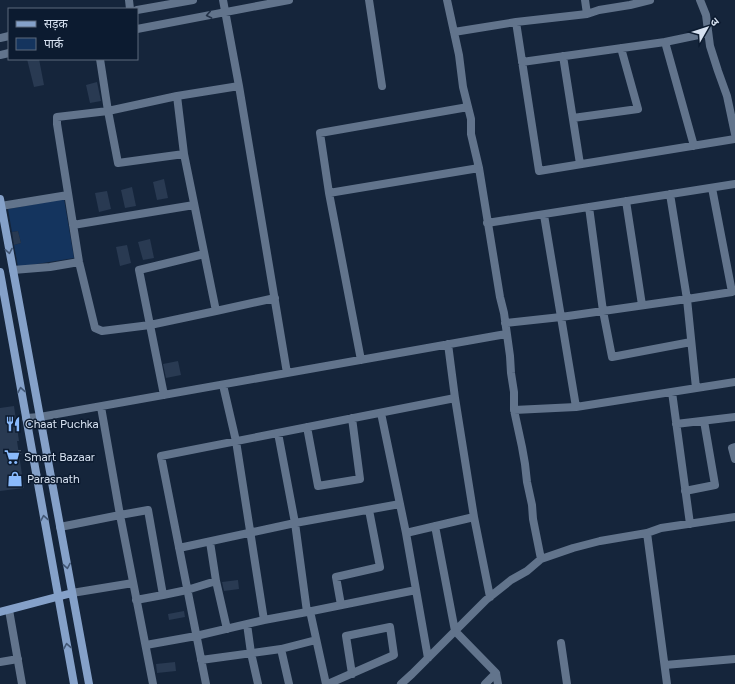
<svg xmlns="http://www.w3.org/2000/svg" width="735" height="684" viewBox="0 0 735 684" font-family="Figtree,'Noto Sans Devanagari',sans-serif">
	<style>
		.green { fill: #14345e }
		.building { fill: #293a52 }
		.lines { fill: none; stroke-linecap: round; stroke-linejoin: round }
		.path { stroke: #5c6a7d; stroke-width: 1.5; stroke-dasharray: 4 2; stroke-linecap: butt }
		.street { stroke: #62748c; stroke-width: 8 }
		.secondary { stroke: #85a1c9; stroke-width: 8 }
		.oneway { stroke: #223147 }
		.oneway2 { stroke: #425775 }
		.labels { text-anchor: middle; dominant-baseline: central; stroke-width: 3; stroke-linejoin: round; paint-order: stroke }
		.poi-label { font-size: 12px; fill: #d6e1f0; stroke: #0c1b30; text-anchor: start }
	</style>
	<rect width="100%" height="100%" fill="#15253b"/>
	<path class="green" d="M64,199L74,258L18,267L14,245L21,243L18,231L12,232L8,209Z"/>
	<path class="building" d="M27,59H39L44,85L34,87Z
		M97,82L101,101L90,103L86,85Z
		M164,179L168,198L157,200L153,182Z
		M132,187L136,206L125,208L121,190Z
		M107,191L111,209L99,212L95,193Z
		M18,231L21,243L14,245L12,232Z
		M150,239L154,258L143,260L138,242Z
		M127,245L131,263L120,266L116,247Z
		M178,361L181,375L166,378L163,364Z
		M14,406L19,441H17L24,488L0,491V408Z
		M238,580L239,589L224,591L222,582Z
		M184,611L185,617L169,620L168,614Z
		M175,662L176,671L157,673L156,664Z"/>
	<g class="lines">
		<path class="path" d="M18,451H21
			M19,454L21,453"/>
		<path class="street" d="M129,0L130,9
			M223,0L239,86L287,373
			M369,0L382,86
			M585,0L587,14L599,10L630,5L650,0
			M700,0L706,15L710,46L718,71L727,96L735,134
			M137,10L193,0
			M587,14L516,22L539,171L735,139
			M137,29L289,0
			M454,32L516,22
			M0,38L9,36
			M665,42L708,33
			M0,55L9,53
			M563,56L580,164
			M100,59L108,111L177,96
			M522,62L665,42L694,146
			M573,118L638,109L621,48
			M184,154L216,311L275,298
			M329,193L320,133L468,107
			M626,201L642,305
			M1,206L68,195
			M589,207L603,311L612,357L691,342
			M544,215L576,407L735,382
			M487,223L735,184
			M73,225L194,205
			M204,254L139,270L150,325L216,311
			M13,270L50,267L79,262
			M505,323L561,317L687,299L670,194
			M361,360L329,193L479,168
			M223,385L236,441L264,620L307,612
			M696,388L687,299L732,292L712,188
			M672,392L690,524
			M164,395L150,325L102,331L95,328L79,262L57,124V117L108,111L118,163L184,154L177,96L239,86
			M514,410L576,407
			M381,413L406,533
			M26,418L40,417L506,334
			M676,424L735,417
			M307,427L318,486L360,479L352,418
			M278,433L295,523L400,504
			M735,447L732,448L735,459
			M685,491L715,485L704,421
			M474,517L490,597
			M435,526L455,631L496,673L498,684
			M60,527L120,515L101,407
			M647,533L667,684
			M210,542L216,581
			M179,548L295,523L307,612L416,590
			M541,559L573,548L600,541L647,533L661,528L735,517
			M72,593L133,583
			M163,595L187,590L216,581L227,629
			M136,600L163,595L148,510L120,515L153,684
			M341,605L336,577L380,567L369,510
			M9,610L22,684
			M310,611L326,684
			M247,624L251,653L258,684
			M561,643L567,684
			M146,645L196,636L264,620
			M428,658L406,533L474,517L455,398
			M201,660L281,649
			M0,662L18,659
			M665,665L735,659
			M206,684L161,456L455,398L448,344
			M289,684L281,649L316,640
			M328,684L394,655L390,627L346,636L352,674
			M401,684L412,674L486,600L511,580L527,571L541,559L533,519L532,505L527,482L525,464L522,447L514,410V392L511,373L510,356L504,313L500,297L479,168L471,134V119L463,87L459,55L447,0
			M485,684L496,673"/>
		<path class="secondary" d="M0,199L89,684
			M0,272L74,684
			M0,612L72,593"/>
	</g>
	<defs><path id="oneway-chevron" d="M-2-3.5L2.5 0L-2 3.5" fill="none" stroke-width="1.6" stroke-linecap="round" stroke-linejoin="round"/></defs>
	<use class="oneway" href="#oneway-chevron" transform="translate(209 15) rotate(169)"/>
	<g class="oneway2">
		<use href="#oneway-chevron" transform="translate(9 251) rotate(80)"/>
		<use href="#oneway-chevron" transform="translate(21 390) rotate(-100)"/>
		<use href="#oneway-chevron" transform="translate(44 518) rotate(-100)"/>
		<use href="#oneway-chevron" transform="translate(67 566) rotate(80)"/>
		<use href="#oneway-chevron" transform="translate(67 646) rotate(-100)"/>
	</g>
	<defs>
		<symbol id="restaurant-bare" viewBox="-9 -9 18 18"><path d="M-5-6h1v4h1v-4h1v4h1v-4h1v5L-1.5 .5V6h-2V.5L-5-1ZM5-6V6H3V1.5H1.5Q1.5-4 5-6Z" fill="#8abafc" stroke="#0c1b30" stroke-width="2.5" paint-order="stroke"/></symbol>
		<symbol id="supermarket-bare" viewBox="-9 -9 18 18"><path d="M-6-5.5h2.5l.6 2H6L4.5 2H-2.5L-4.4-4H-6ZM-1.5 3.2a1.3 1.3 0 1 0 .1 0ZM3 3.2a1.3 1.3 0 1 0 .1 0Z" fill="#8abafc" stroke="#0c1b30" stroke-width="2.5" paint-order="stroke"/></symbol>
		<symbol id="shop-bare" viewBox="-9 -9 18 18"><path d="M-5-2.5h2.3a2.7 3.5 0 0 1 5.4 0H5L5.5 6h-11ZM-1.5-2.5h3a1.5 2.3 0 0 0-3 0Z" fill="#8abafc" stroke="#0c1b30" stroke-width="2.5" paint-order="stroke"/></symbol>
	</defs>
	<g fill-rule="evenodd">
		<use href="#restaurant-bare" x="2" y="413" width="22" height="22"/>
		<use href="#supermarket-bare" x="1" y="446" width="22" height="22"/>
		<use href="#shop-bare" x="4" y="468" width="22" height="22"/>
	</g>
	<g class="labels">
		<g class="poi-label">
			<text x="25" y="424">Chaat Puchka</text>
			<text x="24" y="457">Smart Bazaar</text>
			<text x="27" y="479">Parasnath</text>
		</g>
	</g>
	<rect x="8" y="8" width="130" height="52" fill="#0c1b30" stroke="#5d6a7d"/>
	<rect x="16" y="21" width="20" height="6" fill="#85a1c9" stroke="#5d6a7d"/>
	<text x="44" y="28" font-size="12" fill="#d6e1f0">सड़क</text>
	<rect x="16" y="38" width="20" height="12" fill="#14345e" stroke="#5d6a7d"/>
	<text x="44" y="48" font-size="12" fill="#d6e1f0">पार्क</text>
	<g transform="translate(707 28) rotate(51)" stroke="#0c1b30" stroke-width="3" paint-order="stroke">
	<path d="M0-3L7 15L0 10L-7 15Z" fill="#d6e1f0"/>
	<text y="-6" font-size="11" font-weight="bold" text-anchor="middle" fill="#d6e1f0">उ</text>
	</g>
</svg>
